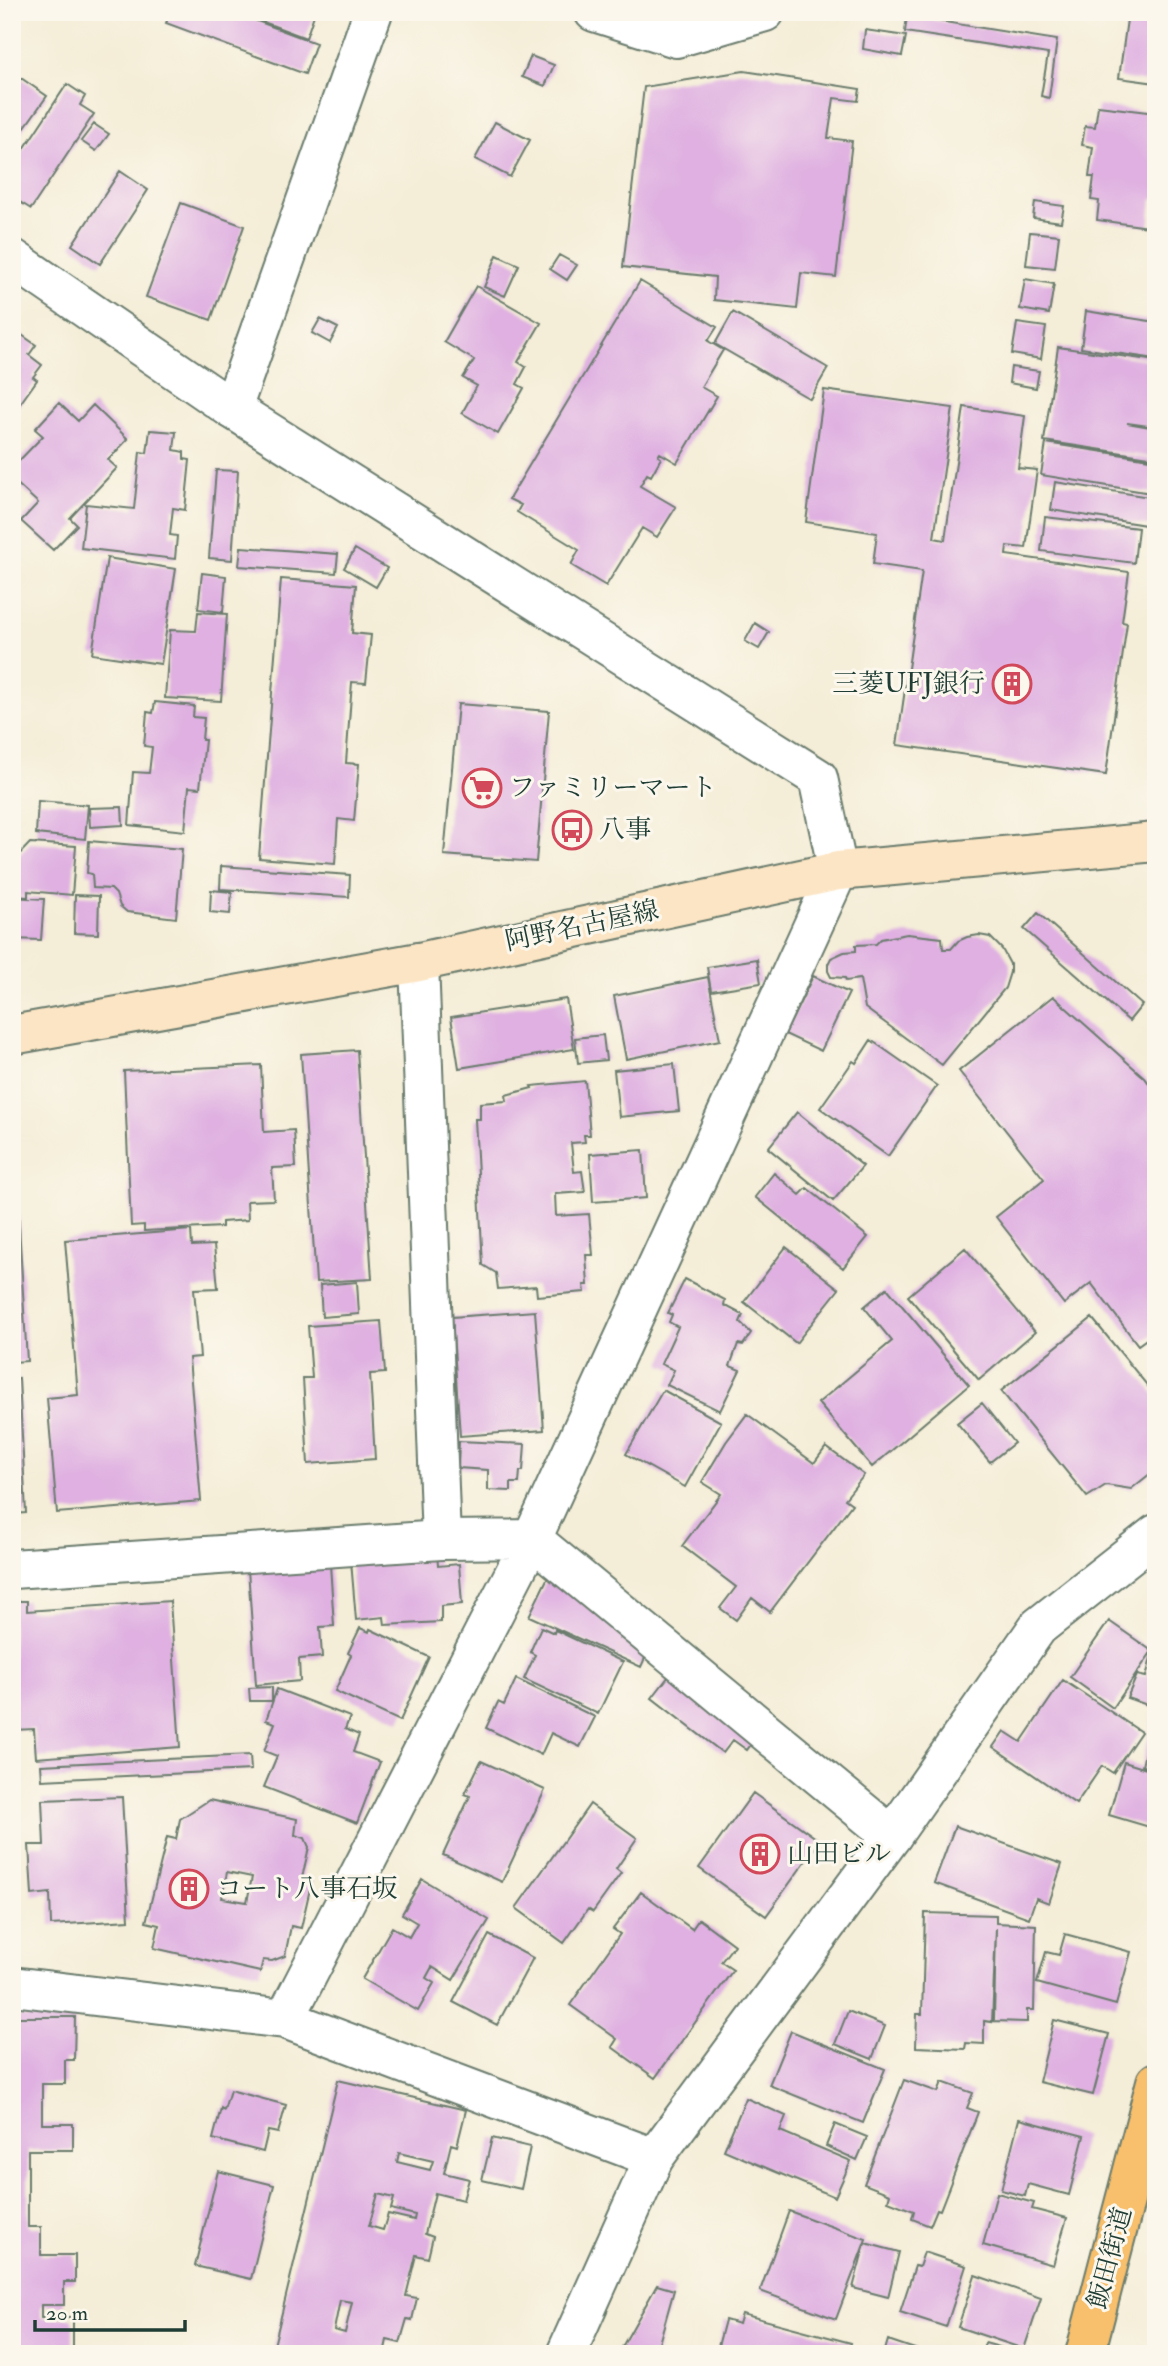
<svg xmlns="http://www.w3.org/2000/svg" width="1168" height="2366" viewBox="0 0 1168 2366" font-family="'IM FELL Double Pica','Noto Serif JP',serif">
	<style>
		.building { fill: #dfb0e1; fill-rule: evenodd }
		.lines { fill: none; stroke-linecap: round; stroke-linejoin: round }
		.minor-casing { stroke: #6a7b6d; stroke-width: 42 }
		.tertiary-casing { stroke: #6a7b6d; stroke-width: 42 }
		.secondary-casing { stroke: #6a7b6d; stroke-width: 42 }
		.trunk-casing { stroke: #6a7b6d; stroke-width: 42 }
		.minor { stroke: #fff; stroke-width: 38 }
		.tertiary { stroke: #fff; stroke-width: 38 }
		.secondary { stroke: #fce5c4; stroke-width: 38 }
		.trunk { stroke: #f8bf6c; stroke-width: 38 }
		.labels { text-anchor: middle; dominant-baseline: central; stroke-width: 6; stroke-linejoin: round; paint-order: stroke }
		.poi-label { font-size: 26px; fill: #1f3d34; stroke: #fbf7ec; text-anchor: start }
		.street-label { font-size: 26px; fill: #1f3d34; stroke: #fbf7ec }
	</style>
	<rect width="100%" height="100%" fill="#fbf7ec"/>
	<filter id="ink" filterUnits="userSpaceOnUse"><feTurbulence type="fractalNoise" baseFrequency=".0143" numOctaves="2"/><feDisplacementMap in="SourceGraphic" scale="14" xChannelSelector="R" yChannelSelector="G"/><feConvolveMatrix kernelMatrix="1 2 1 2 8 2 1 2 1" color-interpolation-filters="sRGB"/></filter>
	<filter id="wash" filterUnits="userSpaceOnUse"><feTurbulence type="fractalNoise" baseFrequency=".00686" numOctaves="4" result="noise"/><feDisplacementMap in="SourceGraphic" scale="28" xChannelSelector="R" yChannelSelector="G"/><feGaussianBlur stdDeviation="1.57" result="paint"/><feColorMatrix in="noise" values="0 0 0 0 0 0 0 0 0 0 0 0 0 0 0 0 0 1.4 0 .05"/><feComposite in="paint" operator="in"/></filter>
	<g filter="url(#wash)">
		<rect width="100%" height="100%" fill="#f4edd7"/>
		<g id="blocks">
			<path class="building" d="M171,12H233L316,43L305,74L166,23Z
				M237,12H315L306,38Z
				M1128,12H1156V83L1119,78Z
				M907,16L1057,40L1049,98L1041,96L1048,54L905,32Z
				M865,30L906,36L902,56L863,49Z
				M531,56L554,65L545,86L522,77Z
				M744,71L860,89L858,101L834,98L828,138L852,141L836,277L801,273L797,309L714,300L715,277L623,267L644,87Z
				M21,78L47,96L12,145V91Z
				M67,84L85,96L80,105L94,114L31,209L12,197V167Z
				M1098,106L1156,113V199L1152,198L1149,227L1097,220L1099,201L1091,200L1094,177H1089L1093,147L1082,145L1085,126L1095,127Z
				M495,122L530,140L510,177L475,159Z
				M94,124L109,134L96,151L81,141Z
				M120,171L148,190L100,264L72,245Z
				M1035,202L1064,206L1061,222L1033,218Z
				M181,203L244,226L211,320L146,297Z
				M1030,232L1059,235L1055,268L1026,265Z
				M497,255L519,265L505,296L484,287Z
				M559,255L577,265L567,280L550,269Z
				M1025,279L1054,284L1049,314L1020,309Z
				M640,281L717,327L708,341L723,350L701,387L717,396L677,463L660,453L658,456L661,458L651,476L647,474L640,486L676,507L657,537L642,528L606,586L571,565L579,550L517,512L521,505L509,499Z
				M476,286L541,323L518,362L526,367L517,384L524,388L498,434L462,413L477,386L463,378L474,360L444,342Z
				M1086,311L1156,322V359L1081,348Z
				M733,312L828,368L810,399L715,344Z
				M320,319L338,328L330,343L312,333Z
				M1017,323L1046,327L1041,359L1012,354Z
				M12,328L36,345L29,355L42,365L33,377L37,380L12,415Z
				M1058,347L1156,361V427L1127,423L1156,428V458L1044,441Z
				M1011,367L1039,371L1036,388L1009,383Z
				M824,390L953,408L934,538L945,540L964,407L1025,416L1018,468L1037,470L1026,548L1007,546L1006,555L1129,572L1122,622L1127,623L1106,775L897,745L922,571L873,564L877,533L806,522Z
				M59,403L78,421L93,405L128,439L108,460L117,468L70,518L77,525L53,550L21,521L38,503L12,479V468L43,436L35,429Z
				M150,430L176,432L174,450L184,452V459L190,460L185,510L173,508L170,535L177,536L175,559L81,548L86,504L134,509L140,452L147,453Z
				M1046,443L1156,460L1151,493L1041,475Z
				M216,470L238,471L232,560L209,558Z
				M1055,482L1156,498L1152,526L1051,510Z
				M1045,517L1138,528L1134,563L1041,551Z
				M241,547L338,554L336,573L239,566Z
				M355,549L387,568L376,587L344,568Z
				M107,558L176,569L161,664L92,654Z
				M202,573L226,576L223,612L198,609Z
				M281,579L356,585L352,633L371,635L366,683L352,682L346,763L359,764L354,821L338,819L335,864L259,858Z
				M198,612L227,614L221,701L165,698L170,630L196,631Z
				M755,623L769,632L759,649L745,641Z
				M155,702L194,706L193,717L204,718L202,740H205L200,788L189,787L185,831L129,825L133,772L149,773L152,747L144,746L147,712L153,713Z
				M458,704L549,711L536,862L444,855Z
				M38,801L88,805L85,839L36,834Z
				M122,807L123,825L90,827L89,808Z
				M89,841L182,849L176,918L127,912L120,906L116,894L111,889L93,888L92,874L87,873Z
				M30,843L76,846L72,895L28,891V897L14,896L12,862Z
				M221,866L350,875L349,897L220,889Z
				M211,890L232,892L230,914L210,912Z
				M75,895L99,896L98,934L74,933Z
				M12,897L44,899L41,940L12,939Z
				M1038,913L1142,1005L1129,1021L1024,929Z
				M907,934L942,938L943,949H951L958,941L967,937L979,935L990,937L1002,949L1010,964V972L1005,988L942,1065L865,1008L860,979L846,981L845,978L831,977L828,971V964L831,958L844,952L856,951V945L876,944L881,939Z
				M757,959L761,983L711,991L707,967Z
				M813,976L849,993L821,1051L785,1034Z
				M708,977L720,1040L626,1059L614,996Z
				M1053,996L1145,1078L1156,1093V1332L1138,1345L1091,1283L1064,1304L996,1217L1044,1179L959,1071Z
				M566,999L574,1049L459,1068L451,1017Z
				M603,1035L606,1060L578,1063L575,1038Z
				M871,1040L937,1086L888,1156L820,1108L853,1061L856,1063Z
				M357,1050L372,1279L316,1282L301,1054Z
				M674,1064L679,1111L619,1117L614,1070Z
				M261,1065L264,1132L294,1130L296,1167L272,1168L274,1200L247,1201L248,1220L222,1222V1227L144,1231V1225L131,1226L124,1071Z
				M585,1081L590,1135H584L585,1142L571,1143L574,1172L582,1171L585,1192L555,1194L556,1216L589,1214L593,1255H586L588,1285H584L585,1292L537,1296L536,1286L498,1289L496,1273L483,1265L475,1119H480V1103L507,1101L506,1095L532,1088L531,1086Z
				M797,1112L863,1166L833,1201L768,1148Z
				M643,1150L646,1198L593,1202L590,1154Z
				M774,1173L800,1195L807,1188L868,1237L843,1268L755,1197Z
				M12,1191H17L27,1361L12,1362Z
				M191,1230L192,1246L214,1245L218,1288L194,1289L200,1357L189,1358L201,1501L57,1513L47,1398L78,1395L65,1240Z
				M786,1247L839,1289L796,1343L744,1302Z
				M965,1248L1035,1332L979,1380L908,1296Z
				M685,1279L725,1300L724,1305L743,1315L740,1322L751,1333L743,1345L738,1344L730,1366L740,1370L720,1411L667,1385L674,1370L661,1364L678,1327L669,1322L672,1315L668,1313Z
				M357,1282L359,1314L322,1317L320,1285Z
				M887,1288L969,1385L872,1467L818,1403L892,1341L864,1307Z
				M535,1311L544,1430L460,1436L452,1317Z
				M1092,1318L1156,1396V1469L1131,1489L1106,1485L1087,1497L1001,1391Z
				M381,1321L385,1373L370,1374L375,1459L308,1464L303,1378H312L308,1326Z
				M19,1378L26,1513L12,1514V1379Z
				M663,1390L721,1422L685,1487L626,1454Z
				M982,1403L1014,1443L990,1462L957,1423Z
				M747,1414L814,1463L826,1447L864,1475L845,1499L852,1504L770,1612L752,1598L736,1620L720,1608L736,1587L682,1546L721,1494L702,1482L726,1442Z
				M459,1441L525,1444L523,1471H520L519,1483H511V1491L488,1490V1470L458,1468Z
				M437,1553L438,1566L459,1564L462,1604L441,1606V1622L385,1625L384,1617L356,1620L351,1561Z
				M330,1564L334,1626L320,1627L322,1657L299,1659L300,1681L256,1685L248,1569Z
				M549,1575L653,1640L641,1667L529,1616Z
				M12,1601H27V1611L170,1601L180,1747L36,1758L34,1729L14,1730Z
				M1109,1621L1152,1651L1113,1708L1070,1677Z
				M541,1627L554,1633L555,1630L623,1662L598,1714L524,1679L535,1655L530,1652Z
				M360,1628L369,1632L370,1629L429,1657L400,1721L335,1691L351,1655L348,1653Z
				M1153,1650H1156V1708L1127,1698L1137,1675L1146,1677Z
				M679,1663L761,1730L747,1750L733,1740L723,1753L652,1698Z
				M516,1679L595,1717L580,1747L551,1733L541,1755L486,1728L498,1702L504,1705Z
				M1063,1680L1141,1732L1113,1773L1102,1766L1076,1804L993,1747L1004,1731L1021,1742Z
				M272,1687V1701H250L249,1688Z
				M277,1689L350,1717L345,1729L359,1735L353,1752L380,1762L357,1823L264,1787L277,1756L264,1751L275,1723L266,1720Z
				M1153,1719H1156V1769L1142,1766Z
				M250,1755L251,1770L42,1780L41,1765Z
				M481,1761L545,1790L502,1882L443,1855L470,1796L465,1794Z
				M1124,1762L1156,1772V1829L1109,1815Z
				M753,1793L820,1841L766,1916L699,1868Z
				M122,1797L129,1920L51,1925L50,1893L32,1895L29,1845H44L42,1800Z
				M209,1800L297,1819L295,1835L305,1838L309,1847L302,1878L312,1880L301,1928L291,1926L285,1956L272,1961L263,1960L260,1972L154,1948L159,1925L146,1922L167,1837L176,1839L180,1819ZM227,1872L252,1877L247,1902L222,1898Z
				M590,1804L637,1838L616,1869L621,1873L593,1912L588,1909L564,1943L516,1908Z
				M955,1826L1062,1864L1049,1903L1036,1898L1029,1918L934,1883Z
				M422,1879L489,1920L453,1980L432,1967L426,1978L434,1983L418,2011L362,1979L392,1927L409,1937L417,1923L402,1914Z
				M641,1892L692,1929L699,1919L734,1945L721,1962L733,1970L655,2078L612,2047L617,2039L570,2005L620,1934L613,1929Z
				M925,1913L996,1915V1923L1036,1925L1034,2010H1027V2022L994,2021L996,1928L992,2022L984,2021V2044L966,2043L965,2049L916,2047L917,2014H922Z
				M1065,1934L1131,1952L1116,2005L1037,1983L1046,1952L1059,1955Z
				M489,1935L533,1958L497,2025L453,2002Z
				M848,2011L885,2026L872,2059L835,2044Z
				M12,2017H75L74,2060H65V2084H42V2124H73V2150H28V2227H41V2255H75V2282H64V2305H41V2318H73V2354H12Z
				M1054,2020L1109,2034L1093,2095L1039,2082Z
				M791,2031L885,2069L863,2123L769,2085Z
				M338,2080L466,2110L457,2146L451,2144L444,2173L469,2179L463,2200L435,2193L425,2234L433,2237L428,2258L416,2255L406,2296L417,2298L412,2320L407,2319L400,2343L387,2340L384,2354H272ZM399,2153L433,2161L430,2170L397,2162ZM378,2194L394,2198L391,2209L415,2215L414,2220L388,2214L383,2230L369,2226ZM340,2300L352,2302L345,2333L334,2330Z
				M904,2080L938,2092L942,2082L973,2093L967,2108L978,2112L940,2210L937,2209L930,2226L912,2219L914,2211L888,2201L890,2194L864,2184Z
				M230,2090L286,2105L278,2133L268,2131L263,2152L213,2139L221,2108L224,2110Z
				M746,2098L786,2116L780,2131L851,2161L835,2197L724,2150Z
				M1019,2119L1084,2136L1069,2195L1028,2184L1025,2196L1001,2190Z
				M835,2124L867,2137L857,2160L826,2146Z
				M492,2138L530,2147L521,2189L482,2180Z
				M218,2171L274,2185L251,2279L195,2266Z
				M997,2193L1034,2203L1032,2209L1067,2218L1053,2265L983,2245Z
				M789,2211L866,2239L836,2319L760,2291Z
				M865,2243L899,2252L888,2297L853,2288Z
				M924,2252L966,2266L946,2327L900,2312L915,2266L919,2267Z
				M975,2275L1041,2298L1024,2349L958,2327Z
				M657,2285L674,2290L656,2354H618Z
				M742,2314L851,2343L848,2354H716L725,2320L739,2324Z
				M888,2340L924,2352L923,2354H884Z
				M985,2343L1021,2353V2354H981Z"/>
		</g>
	</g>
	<g filter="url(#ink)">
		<use href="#blocks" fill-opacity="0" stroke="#6a7b6d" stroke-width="2"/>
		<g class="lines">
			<defs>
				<path id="minor" d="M594,12L676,38L765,12
					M232,409L373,12
					M419,962L441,1540
					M12,1569L441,1540L532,1539L892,1836
					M12,1986L285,2019L654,2158
					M285,2019L532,1539L838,871"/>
				<path id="tertiary" d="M12,258L232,409L818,778L838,871
					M566,2354L654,2158L892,1836L1038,1627L1156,1534"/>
				<path id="secondary" d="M12,1035L419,962L838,871L1156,842"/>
				<path id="trunk" d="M1085,2354L1156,2082"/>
			</defs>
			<use href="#minor" class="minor-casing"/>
			<use href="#tertiary" class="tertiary-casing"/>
			<use href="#secondary" class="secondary-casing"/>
			<use href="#trunk" class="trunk-casing"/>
			<use href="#minor" class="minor"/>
			<use href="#tertiary" class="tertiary"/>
			<use href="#secondary" class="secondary"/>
			<use href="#trunk" class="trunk"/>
		</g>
	</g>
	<defs>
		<symbol id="building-ring" viewBox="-11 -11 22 22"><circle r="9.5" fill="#fbf7ec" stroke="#d1495b" stroke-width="1.5"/><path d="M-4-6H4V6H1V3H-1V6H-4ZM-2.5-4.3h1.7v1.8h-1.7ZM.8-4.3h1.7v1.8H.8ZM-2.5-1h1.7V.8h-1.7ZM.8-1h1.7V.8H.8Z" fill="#d1495b"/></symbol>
		<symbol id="supermarket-ring" viewBox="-11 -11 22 22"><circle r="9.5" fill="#fbf7ec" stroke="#d1495b" stroke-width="1.5"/><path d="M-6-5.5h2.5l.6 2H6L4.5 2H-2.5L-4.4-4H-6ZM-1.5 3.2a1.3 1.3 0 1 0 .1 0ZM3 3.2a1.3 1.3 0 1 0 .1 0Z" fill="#d1495b"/></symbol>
		<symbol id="bus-ring" viewBox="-11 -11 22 22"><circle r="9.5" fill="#fbf7ec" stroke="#d1495b" stroke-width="1.5"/><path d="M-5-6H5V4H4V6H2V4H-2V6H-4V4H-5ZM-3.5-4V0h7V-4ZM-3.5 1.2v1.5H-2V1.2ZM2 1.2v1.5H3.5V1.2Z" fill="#d1495b"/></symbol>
	</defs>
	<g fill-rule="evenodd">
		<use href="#building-ring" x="990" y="662" width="44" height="44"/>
		<use href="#supermarket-ring" x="460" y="766" width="44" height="44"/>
		<use href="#bus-ring" x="550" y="808" width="44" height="44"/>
		<use href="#building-ring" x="738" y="1832" width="44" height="44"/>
		<use href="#building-ring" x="167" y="1867" width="44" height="44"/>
	</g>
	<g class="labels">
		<g class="poi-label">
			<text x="985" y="684" text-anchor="end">三菱UFJ銀行</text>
			<text x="509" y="788">ファミリーマート</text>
			<text x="599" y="830">八事</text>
			<text x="787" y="1854">山田ビル</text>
			<text x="216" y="1889">コート八事石坂</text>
		</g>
		<g class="street-label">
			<text transform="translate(582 926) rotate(-12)">阿野名古屋線</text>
			<text transform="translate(1110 2258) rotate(-75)">飯田街道</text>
		</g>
	</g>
	<rect width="1168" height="2366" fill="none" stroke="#fbf7ec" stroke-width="42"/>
	<path d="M35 2320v10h150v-10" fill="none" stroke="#1f3d34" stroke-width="3.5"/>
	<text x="46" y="2320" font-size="21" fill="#1f3d34" stroke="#fbf7ec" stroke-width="5" paint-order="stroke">20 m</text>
</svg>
